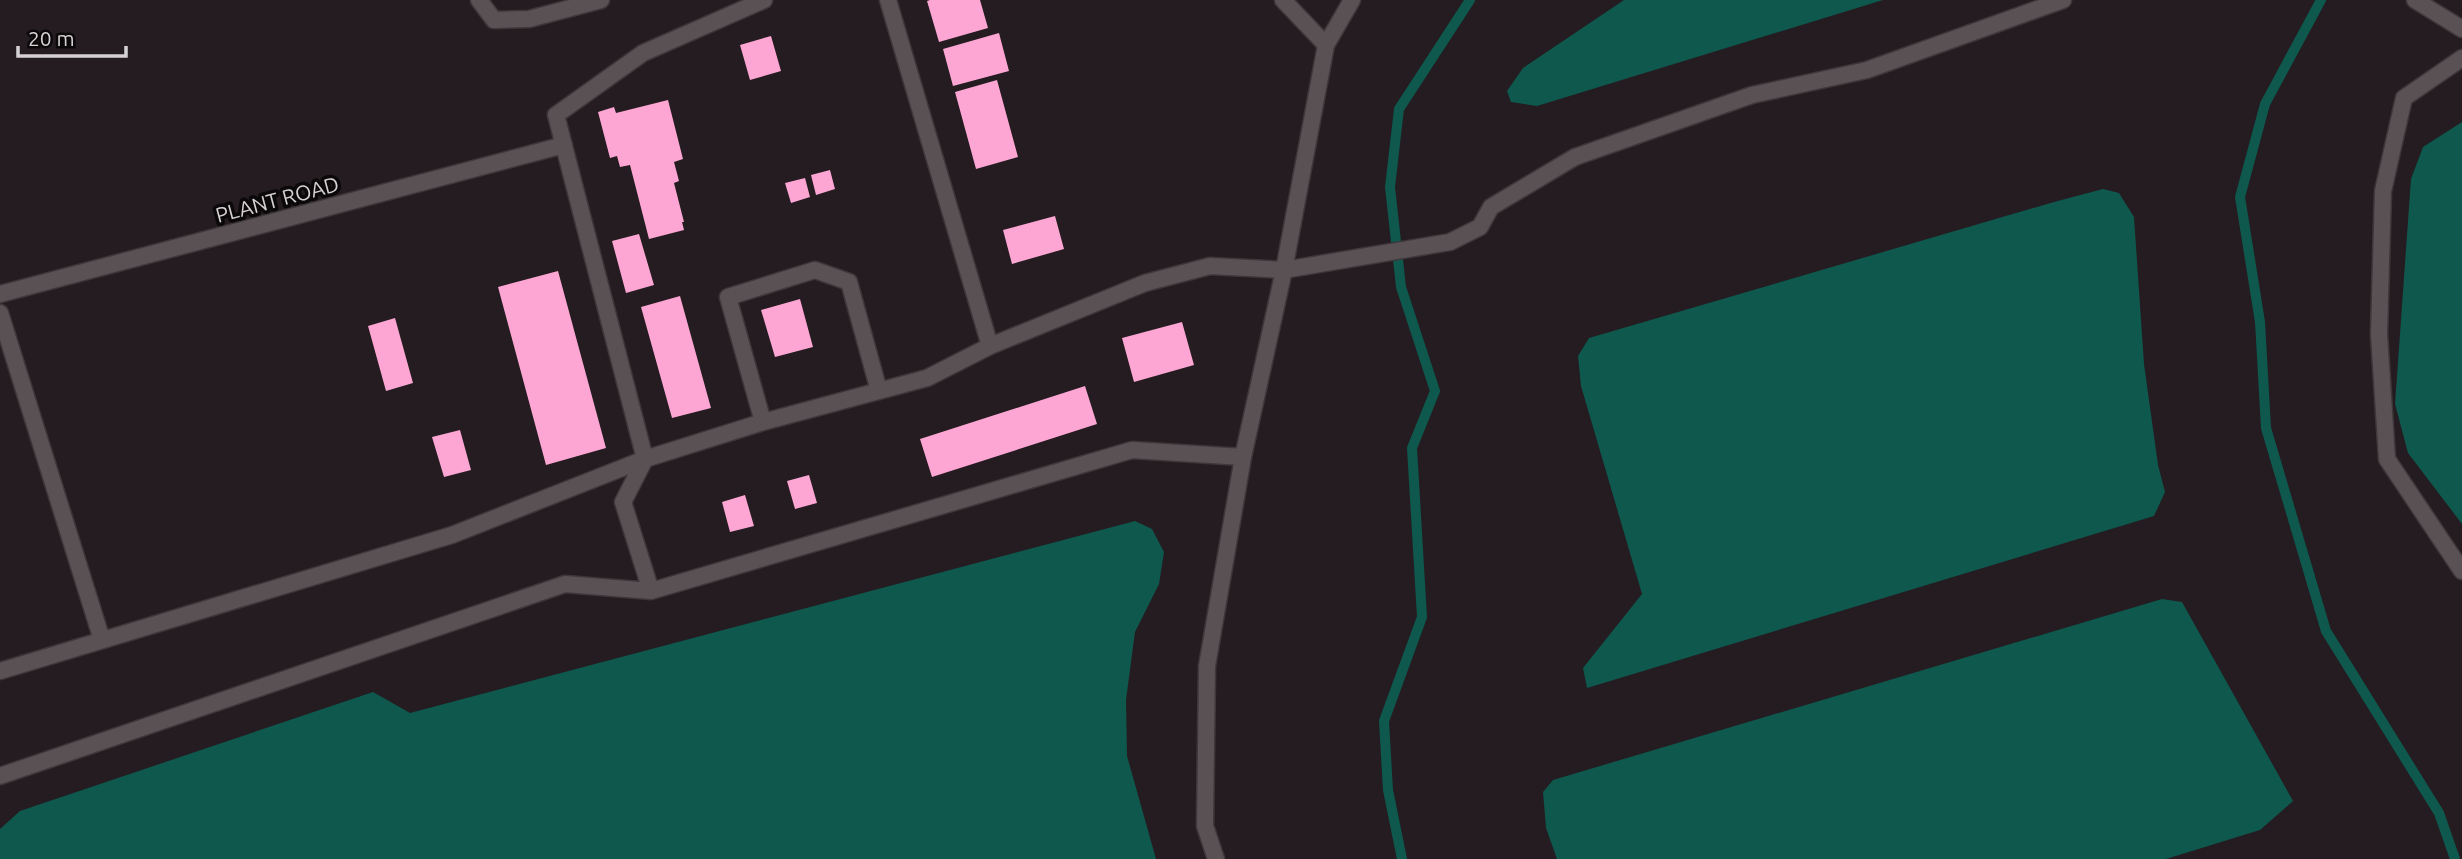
<svg xmlns="http://www.w3.org/2000/svg" width="2462" height="859" viewBox="0 0 2462 859" font-family="Ubuntu,sans-serif">
	<style>
		.water { fill: #0e584e }
		.lines { fill: none; stroke-linecap: round; stroke-linejoin: round }
		.stream { stroke: #0e584e; stroke-width: 10 }
		.building { fill: #fda6d4 }
		.lane-casing { stroke: #3d373a; stroke-width: 19 }
		.lane { stroke: #5a5155; stroke-width: 16 }
		.labels { text-anchor: middle; dominant-baseline: central; stroke-width: 7; stroke-linejoin: round; paint-order: stroke }
		.street-label { font-size: 21px; fill: #d6d1d4; stroke: #0b0809 }
	</style>
	<rect width="100%" height="100%" fill="#241c20"/>
	<path class="water" d="M1624,0H1883L1537,106L1511,102L1507,91L1523,68Z
		M2462,122V524L2408,453L2395,404L2411,179L2423,147Z
		M2103,189L2119,193L2134,217L2144,364L2158,465L2165,492L2154,516L1587,688L1583,668L1642,594L1581,386L1578,356L1589,338L2054,202Z
		M1135,521L1152,529L1164,552L1159,584L1135,632L1126,700L1127,756L1156,859H0V829L20,811L373,692L410,713Z
		M2162,599L2182,602L2293,801L2260,830L2166,859H1557L1546,828L1543,792L1553,780Z"/>
	<g class="lines">
		<path class="stream" d="M2321,0L2265,104L2240,197L2260,322L2266,428L2326,631L2439,813L2455,859
			M1402,859L1388,790L1384,721L1422,617L1412,448L1435,391L1401,287L1390,187L1399,109L1470,0"/>
	</g>
	<path class="building" d="M930,0H980L988,28L939,42L927,1Z
		M999,33L1009,71L953,86L943,49Z
		M771,36L781,71L750,80L740,45Z
		M997,80L1018,157L976,169L955,92Z
		M668,100L683,159L674,162L679,181L674,183L684,222H682L684,230L649,239L630,165L620,167L617,156L610,158L598,112L614,107L616,113Z
		M830,170L835,189L816,195L811,175Z
		M805,178L810,197L791,203L785,183Z
		M1055,216L1064,249L1012,264L1003,230Z
		M639,234L654,285L626,293L612,241Z
		M558,271L606,448L546,465L498,287Z
		M680,296L711,408L672,418L641,307Z
		M800,299L813,347L775,357L761,310Z
		M395,318L413,383L386,391L368,326Z
		M1182,322L1194,365L1134,382L1122,338Z
		M1085,386L1097,424L932,477L920,439Z
		M460,430L471,470L444,477L432,437Z
		M809,475L817,503L795,509L787,481Z
		M745,495L754,526L730,532L722,502Z"/>
	<g class="lines">
		<defs>
			<path id="lane" d="M479,0L494,20L529,19L601,0
				M888,0L990,346
				M1283,0L1326,45
				M1352,0L1326,45L1284,270L1450,242L1480,227L1491,207L1575,157L1752,95L1867,70L2063,0
				M2415,0L2462,29
				M2462,58L2404,98L2383,191L2379,334L2387,459L2462,571
				M0,294L564,145
				M0,313L102,640
				M763,422L645,459L556,115L643,53L764,0
				M0,671L452,535L645,459L623,502L651,591L1132,450L1243,457L1284,270L1210,266L1145,283L990,346L927,378L763,422L728,297L815,270L849,282L879,391
				M0,776L565,584L651,591
				M1216,859L1205,826L1207,666L1243,457"/>
		</defs>
		<use href="#lane" class="lane-casing"/>
		<use href="#lane" class="lane"/>
	</g>
	<g class="labels">
		<g class="street-label">
			<text transform="translate(277 199) rotate(-15)">PLANT ROAD</text>
		</g>
	</g>
	<path d="M18 46v10h108v-10" fill="none" stroke="#d6d1d4" stroke-width="3.5"/>
	<text x="28" y="46" font-size="21" fill="#d6d1d4" stroke="#0b0809" stroke-width="5" paint-order="stroke">20 m</text>
</svg>
